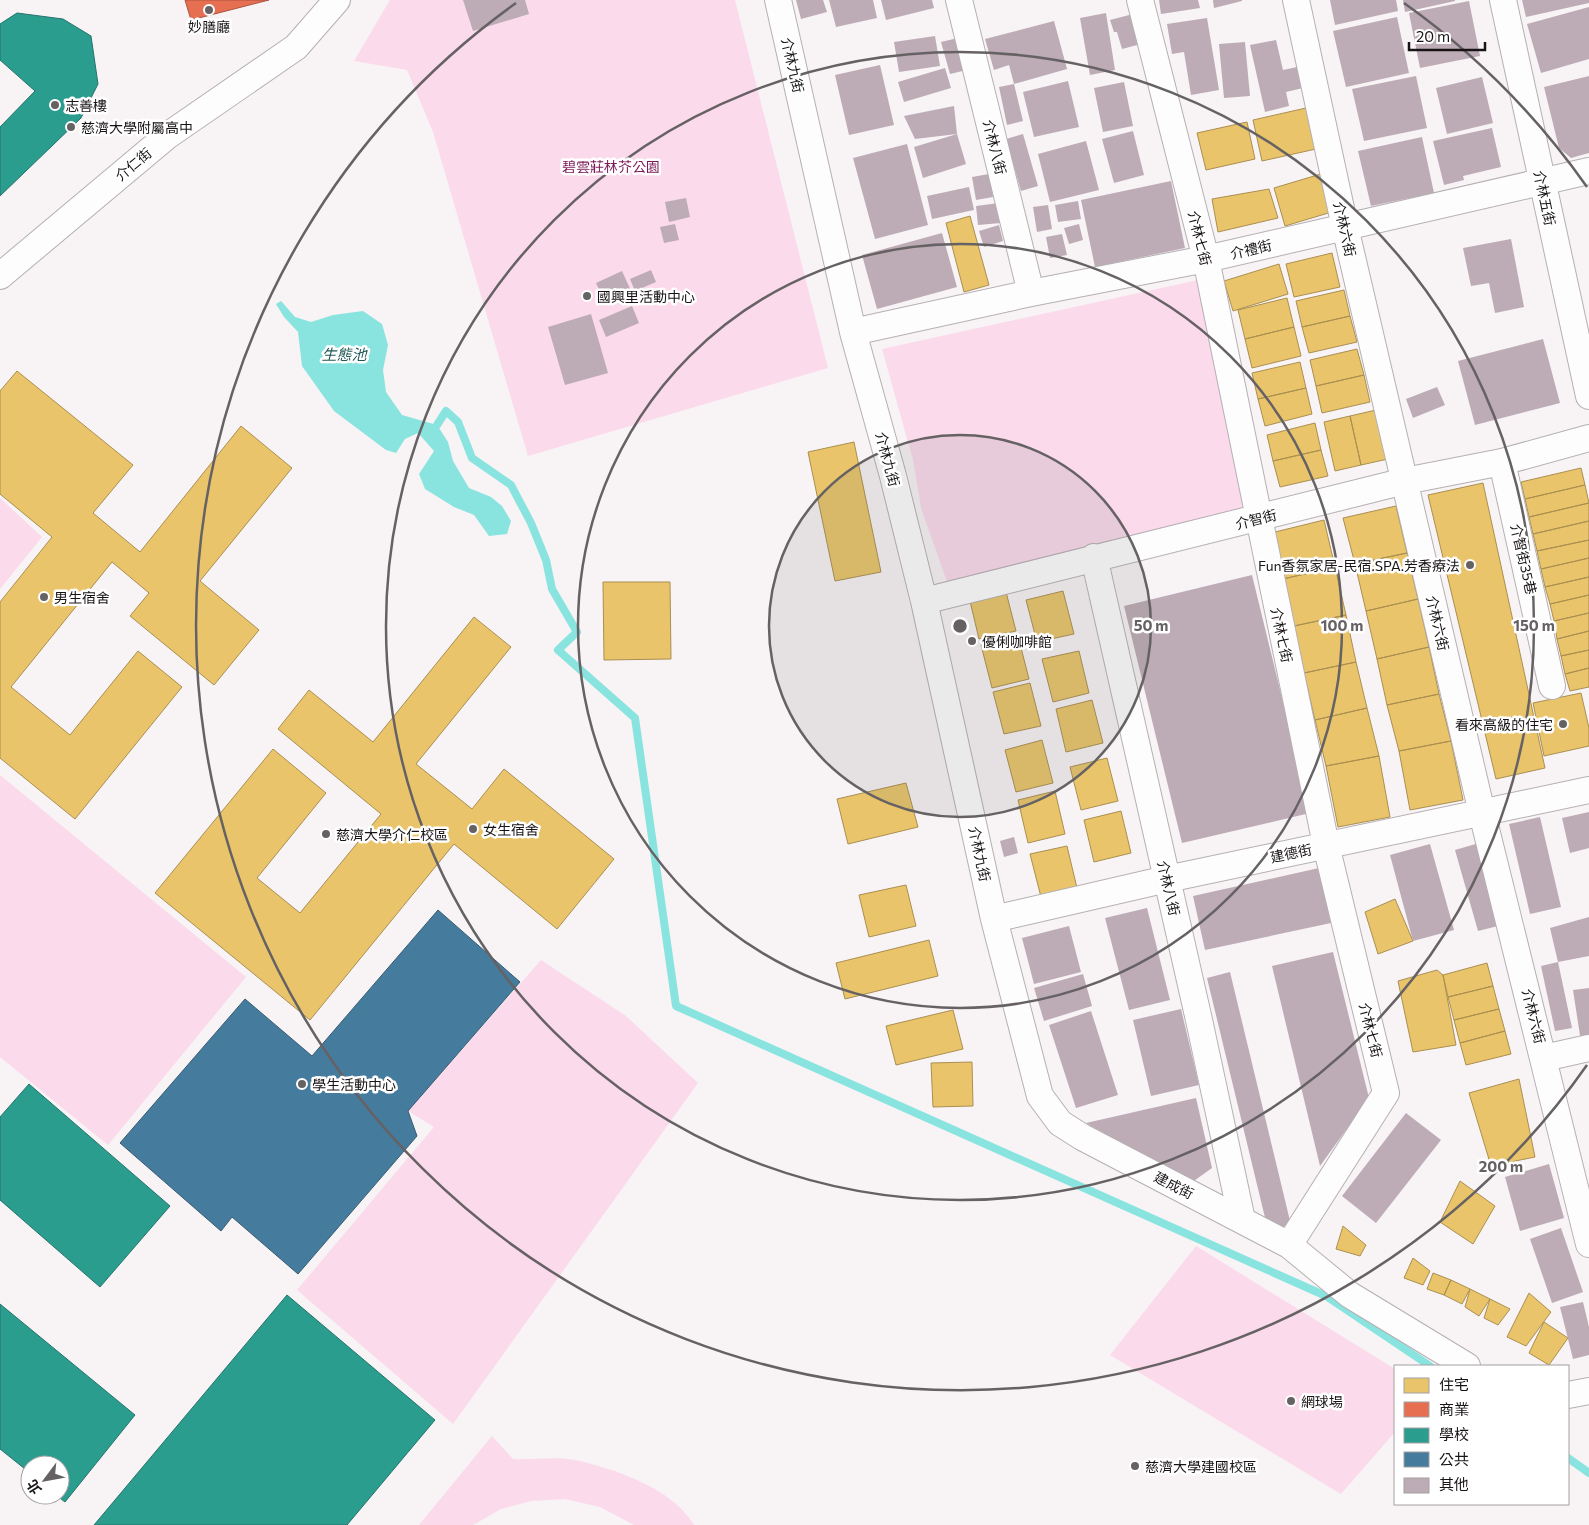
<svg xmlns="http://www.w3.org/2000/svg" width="1589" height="1525" viewBox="0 0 1589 1525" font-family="Commissioner,'Noto Sans TC',sans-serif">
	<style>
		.green { fill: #fbdaeb }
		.water { fill: #89e4e0 }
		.homes { fill: #e9c46a; stroke: #aa8f51 }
		.shops { fill: #e76f51; stroke: #a9543f }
		.schools { fill: #2a9d8f; stroke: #25746b }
		.public { fill: #457b9d; stroke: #385c74 }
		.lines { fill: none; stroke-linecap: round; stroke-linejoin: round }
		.stream { stroke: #89e4e0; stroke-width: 8 }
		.building { fill: #bdacb5 }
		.minor-casing { stroke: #b5b0b2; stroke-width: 28 }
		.minor { stroke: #fefdfe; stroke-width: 26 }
		.ring { fill: none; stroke: #666264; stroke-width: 2.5 }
		.poi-dot { fill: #666264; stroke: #fff; stroke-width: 2 }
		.labels { text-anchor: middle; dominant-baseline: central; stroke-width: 5; stroke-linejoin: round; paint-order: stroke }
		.poi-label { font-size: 14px; fill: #181416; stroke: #fff; text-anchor: start }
		.street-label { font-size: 14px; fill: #181416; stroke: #fff }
		.park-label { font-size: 14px; fill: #7c1a58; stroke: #fff }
		.water-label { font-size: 15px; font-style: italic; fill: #1f5754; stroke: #fff }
		.centre { fill: #666264; stroke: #fff; stroke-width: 2.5 }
		.ring-label { font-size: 15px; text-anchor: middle; font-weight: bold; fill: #666264; stroke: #fff; stroke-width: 5; stroke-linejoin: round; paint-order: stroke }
	</style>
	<rect width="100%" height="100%" fill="#f8f3f5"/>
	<path class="green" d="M390,0H735L828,368L528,456L433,132L407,70L354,61Z
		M1198,280L1248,511L1123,537L948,585L921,508L913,460L882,349Z
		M0,498L42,537L0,589Z
		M0,775L246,977L108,1145L0,1057Z
		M541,960L626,1016L698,1083L453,1424L297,1290L434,1127L408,1111Z
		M1196,1246L1395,1369V1432L1341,1494L1110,1355Z
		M492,1436L513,1459C533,1460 556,1456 575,1460C615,1469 672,1488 694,1525H634L600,1507L565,1499L531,1501L501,1509L473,1525H419Z"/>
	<path class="water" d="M281,301L295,317L311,322L333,315L363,311L382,324L388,345L383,370L386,392L402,415L437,425L448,442L453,461L469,488L491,497L502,506L511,521L507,534L489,536L474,515L454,507L425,489L419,474L434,451L418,433L405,439L396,453L386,450L334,411L302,366L298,332L284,317L276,304Z"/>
	<path class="homes" d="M1306,108L1316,149L1262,161L1253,120Z
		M1247,122L1255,159L1206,170L1197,133Z
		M1324,173L1335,211L1285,226L1274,188Z
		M1269,189L1278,218L1218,232L1212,199Z
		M970,216L989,285L964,292L946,223Z
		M1332,253L1340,287L1294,297L1286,264Z
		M1279,264L1288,294L1233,311L1224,281Z
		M1344,290L1350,316L1302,327L1296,301Z
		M1287,298L1294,327L1245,339L1238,310Z
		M1350,316L1357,342L1309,353L1302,327Z
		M1294,327L1301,356L1252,368L1245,339Z
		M1357,349L1364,375L1316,386L1310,360Z
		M1300,362L1306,388L1258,399L1252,373Z
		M17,371L133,465L93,513L140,552L241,426L292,468L200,581L259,630L214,685L130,616L149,593L112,562L11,687L70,735L138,651L182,687L75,819L0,758V602L52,537L0,494V391Z
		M1364,375L1370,402L1322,413L1316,386Z
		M1306,388L1312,414L1265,426L1258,399Z
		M1376,410L1388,459L1361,465L1350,416Z
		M1350,416L1361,465L1335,471L1324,422Z
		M1315,423L1321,450L1273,461L1267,435Z
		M854,442L881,572L835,581L808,452Z
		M1321,450L1328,476L1280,487L1273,461Z
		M1581,468L1585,485L1525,499L1521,482Z
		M1483,483L1545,768L1496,779L1428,495Z
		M1585,485L1589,503L1529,517L1525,499Z
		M1589,503V521L1533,534L1529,517Z
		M1396,506L1407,553L1355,564L1343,518Z
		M1324,520L1335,567L1283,579L1271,533Z
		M1589,521V540L1537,551L1533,534Z
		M1589,540V558L1541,569L1537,551Z
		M1407,553L1418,599L1366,611L1355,564Z
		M1589,558V577L1545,587L1541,569Z
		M1335,567L1346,615L1294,626L1283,579Z
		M1589,577V595L1550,604L1545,587Z
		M603,582H670L671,659L604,660Z
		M1005,588L1016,631L979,639L969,597Z
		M1063,591L1074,634L1037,642L1026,600Z
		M1589,595V613L1554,621L1550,604Z
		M1418,599L1429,647L1377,659L1366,611Z
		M1589,613V631L1557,639L1554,621Z
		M1346,615L1356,662L1304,673L1294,626Z
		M474,617L511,647L416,764L472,809L504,769L614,859L557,929L454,844L310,1020L155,893L273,749L326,793L257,878L300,913L381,814L278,729L309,690L373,742Z
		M1589,631V650L1561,656L1557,639Z
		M1018,636L1029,679L992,688L981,645Z
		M1429,647L1439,694L1387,705L1377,659Z
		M1589,650V668L1565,674L1561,656Z
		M1079,651L1089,693L1053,702L1042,659Z
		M1356,662L1367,708L1315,720L1304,673Z
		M1589,668V687L1570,691L1565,674Z
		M1030,683L1041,726L1004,734L993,692Z
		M1581,693L1589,728V746L1544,756L1533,703Z
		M1439,694L1451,741L1399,751L1387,705Z
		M1092,700L1103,743L1066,752L1056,709Z
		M1367,708L1379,756L1326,766L1315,720Z
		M1042,740L1053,783L1016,792L1005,750Z
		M1451,741L1463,800L1410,810L1399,751Z
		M1379,756L1390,817L1338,827L1326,766Z
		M1107,758L1118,801L1081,810L1070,767Z
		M906,783L918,827L848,844L837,799Z
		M1055,791L1065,834L1028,843L1018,800Z
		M1121,811L1131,853L1094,862L1084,820Z
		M1067,846L1077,888L1041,897L1030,854Z
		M906,885L916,926L869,937L859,895Z
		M1395,899L1413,941L1378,954L1365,912Z
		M929,940L938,976L845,999L836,963Z
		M1487,963L1493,986L1448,997L1443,975Z
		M1437,970L1443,975L1456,1045L1413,1052L1398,981Z
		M1493,986L1499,1009L1454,1020L1448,997Z
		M1499,1009L1505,1031L1460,1043L1454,1020Z
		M953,1010L963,1049L896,1065L886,1026Z
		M1505,1031L1511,1054L1466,1065L1460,1043Z
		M972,1062L973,1106L933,1107L931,1063Z
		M1519,1079L1535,1157L1491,1166L1469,1093Z
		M1460,1181L1495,1206L1473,1244L1440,1222Z
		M1343,1226L1366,1245L1360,1256L1336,1249Z
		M1413,1258L1430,1271L1423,1285L1404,1278Z
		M1433,1273L1451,1280L1444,1295L1427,1289Z
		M1451,1280L1470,1289L1462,1304L1444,1295Z
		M1470,1289L1490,1299L1479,1316L1465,1307Z
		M1529,1293L1551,1312L1526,1346L1507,1337Z
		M1490,1299L1510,1309L1498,1325L1484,1318Z
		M1544,1322L1568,1338L1549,1365L1529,1353Z"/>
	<path class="shops" d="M185,0H269L191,20Z"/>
	<path class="schools" d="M17,13L63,19L91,36L98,84L81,118L0,196V127L35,91L0,60V24Z
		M29,1084L170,1206L100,1287L0,1200V1117Z
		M287,1295L435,1420L347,1525H94Z
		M0,1304L135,1415L65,1502L56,1495H60V1465H30V1473L0,1449Z"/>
	<path class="public" d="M438,910L520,982L408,1111L417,1136L298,1274L232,1217L221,1231L120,1143L245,999L312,1056Z"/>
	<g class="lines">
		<path class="stream" d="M437,425L446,411L458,422L472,458L511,485L531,523L546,560L552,589L577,632L558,650L635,718L676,1006L1326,1296L1430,1366
			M1568,1458L1589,1473"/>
	</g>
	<path class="building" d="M463,0H525L529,14L473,31Z
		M796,0H823L827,12L801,19Z
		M829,0H873L877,18L836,27Z
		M881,0H932L934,8L886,20Z
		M1159,0H1198L1200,8L1161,14Z
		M1213,0H1242V1L1214,8Z
		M1330,0H1396L1398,11L1335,25Z
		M1403,0H1455V1L1405,12Z
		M1522,0H1589V3L1526,17Z
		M1469,1L1480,56L1420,68L1409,13Z
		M1589,7V59L1541,73L1527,24Z
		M1106,13L1115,70L1090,75L1080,18Z
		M1133,14L1141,44L1122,49L1117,32H1114L1110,20Z
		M1397,17L1409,73L1346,87L1333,31Z
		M1207,18L1219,90L1191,95L1184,52L1172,54L1167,24Z
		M1054,21L1067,69L1014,84L1009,65L994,70L985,39Z
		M935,36L940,66L899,72L894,42Z
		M962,37L971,69L950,74L941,42Z
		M1276,40L1283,70L1302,66L1307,87L1286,92L1289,106L1265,112L1250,45Z
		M1245,42L1250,96L1224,98L1219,44Z
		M880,65L894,125L849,135L835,75Z
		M945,68L951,88L904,102L898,82Z
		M1416,76L1427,128L1364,141L1352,89Z
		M1589,76V153L1571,158L1559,148L1544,87Z
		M1482,77L1493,123L1447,134L1436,88Z
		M1068,81L1079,127L1034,137L1023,92Z
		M1124,82L1133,126L1103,132L1094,88Z
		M1014,84L1023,121L1007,125L999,87Z
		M954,106L957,134L915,139L904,116Z
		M1492,128L1501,167L1463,176L1464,180L1444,185L1433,141Z
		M1133,131L1144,175L1114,183L1102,139Z
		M957,134L966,164L923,178L914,147Z
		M1023,134L1038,186L1021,191L1006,139Z
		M1422,137L1434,193L1371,206L1358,151Z
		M1086,141L1099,190L1050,202L1038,154Z
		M907,144L928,225L875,239L853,158Z
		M989,174L993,197L976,200L972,177Z
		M1171,181L1185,248L1095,267L1081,200Z
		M969,187L974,210L932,219L927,196Z
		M686,198L690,217L669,222L665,202Z
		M1078,201L1081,219L1058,222L1055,205Z
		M999,203L1001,223L978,225L976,206Z
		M1048,205L1052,229L1037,232L1033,207Z
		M675,224L679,240L664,243L660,227Z
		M1079,224L1083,240L1069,244L1064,228Z
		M999,225L1003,241L984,247L979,231Z
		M942,233L957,287L877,309L862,255Z
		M1062,234L1067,255L1050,258L1046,237Z
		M1511,239L1524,307L1495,313L1489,283L1471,286L1463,248Z
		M651,270L656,282L635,291L630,279Z
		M622,271L632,293L606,305L596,283Z
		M632,306L639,323L606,337L599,320Z
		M591,314L608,373L565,385L548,327Z
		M1543,339L1560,403L1475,425L1458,361Z
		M1437,387L1445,405L1413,418L1406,399Z
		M1252,575L1310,813L1182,843L1124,606Z
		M1589,812V848L1570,853L1562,818Z
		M1540,817L1561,907L1530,914L1509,824Z
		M1014,837L1018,853L1004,857L1000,841Z
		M1479,843L1502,925L1478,931L1455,850Z
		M1430,844L1454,930L1413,941L1390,855Z
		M1319,868L1331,923L1205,950L1193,896Z
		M1147,908L1170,1000L1129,1010L1105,918Z
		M1589,917V956L1558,962L1550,928Z
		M1069,926L1081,972L1034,984L1022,938Z
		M1333,952L1369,1098L1320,1166L1272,966Z
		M1558,962L1572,1028L1555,1031L1541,966Z
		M1230,972L1291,1225L1268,1230L1207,978Z
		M1083,974L1092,1006L1044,1021L1034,988Z
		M1589,988V1040L1581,1042L1573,990Z
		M1181,1009L1199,1085L1151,1096L1133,1020Z
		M1091,1011L1118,1095L1076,1108L1049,1025Z
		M1196,1098L1212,1168L1191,1183L1086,1123Z
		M1406,1113L1441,1140L1376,1223L1342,1196Z
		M1549,1164L1564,1218L1520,1231L1505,1177Z
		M1561,1228L1583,1292L1552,1303L1530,1239Z
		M1583,1302L1589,1327V1355L1573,1359L1560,1307Z"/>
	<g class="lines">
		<defs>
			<path id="minor" d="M778,0L853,332L893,476L924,601L994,919L1040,1096L1060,1123L1082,1137L1289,1245L1350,1295L1467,1366
				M959,0L1031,293
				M1140,0L1206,259L1326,845L1386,1093L1289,1245
				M1296,0L1345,227L1482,813L1589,1244
				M1503,0L1589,396
				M0,276L167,136L296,47L337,0
				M853,332L1031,293L1206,259L1589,171
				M1502,462L1552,686
				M1094,557L1199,1020L1242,1220
				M924,601L1405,481L1502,462L1589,438
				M994,919L1167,879L1589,790
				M1544,1058L1589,1048
				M1568,1395L1589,1391"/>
		</defs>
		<use href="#minor" class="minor-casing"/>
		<use href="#minor" class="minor"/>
	</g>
	<circle cx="960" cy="626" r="191" fill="#666264" fill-opacity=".12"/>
	<g class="ring">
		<circle cx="960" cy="626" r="191"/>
		<circle cx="960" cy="626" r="382"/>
		<circle cx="960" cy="626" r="574"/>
		<path d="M1587 1065A765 765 0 1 1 516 3M1404 3A765 765 0 0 1 1587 187"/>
	</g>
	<g class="poi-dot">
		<circle cx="209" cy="10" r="5"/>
		<circle cx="55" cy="105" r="5"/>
		<circle cx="71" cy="127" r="5"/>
		<circle cx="587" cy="296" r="5"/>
		<circle cx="1470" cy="565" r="5"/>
		<circle cx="44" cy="597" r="5"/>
		<circle cx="972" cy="641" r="5"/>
		<circle cx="1563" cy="724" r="5"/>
		<circle cx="473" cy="829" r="5"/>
		<circle cx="326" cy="834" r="5"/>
		<circle cx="302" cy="1084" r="5"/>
		<circle cx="1291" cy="1401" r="5"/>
		<circle cx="1135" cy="1466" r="5"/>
	</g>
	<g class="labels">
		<g class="poi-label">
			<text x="209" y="26" text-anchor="middle">妙膳廳</text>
			<text x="65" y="105">志善樓</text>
			<text x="81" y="127">慈濟大學附屬高中</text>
			<text x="597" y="296">國興里活動中心</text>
			<text x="1460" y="565" text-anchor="end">Fun香氛家居-民宿.SPA.芳香療法</text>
			<text x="54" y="597">男生宿舍</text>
			<text x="982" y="641">優俐咖啡館</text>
			<text x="1553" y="724" text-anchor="end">看來高級的住宅</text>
			<text x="483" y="829">女生宿舍</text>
			<text x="336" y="834">慈濟大學介仁校區</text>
			<text x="312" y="1084">學生活動中心</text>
			<text x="1301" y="1401">網球場</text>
			<text x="1145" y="1466">慈濟大學建國校區</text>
		</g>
		<g class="street-label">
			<text transform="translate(793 65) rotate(77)">介林九街</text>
			<text transform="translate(995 147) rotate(76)">介林八街</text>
			<text transform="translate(133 164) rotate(-40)">介仁街</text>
			<text transform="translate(1545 198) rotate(78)">介林五街</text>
			<text transform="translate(1345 229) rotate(77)">介林六街</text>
			<text transform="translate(1200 238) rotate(76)">介林七街</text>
			<text transform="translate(1251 249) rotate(-13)">介禮街</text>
			<text transform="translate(888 459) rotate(75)">介林九街</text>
			<text transform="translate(1256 519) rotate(-14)">介智街</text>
			<text transform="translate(1524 559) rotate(77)">介智街35巷</text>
			<text transform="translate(1438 623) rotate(77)">介林六街</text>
			<text transform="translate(1282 635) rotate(78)">介林七街</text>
			<text transform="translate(1291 853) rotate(-12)">建德街</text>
			<text transform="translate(980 854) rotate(78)">介林九街</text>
			<text transform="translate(1169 888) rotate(77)">介林八街</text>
			<text transform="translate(1534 1016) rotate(76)">介林六街</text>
			<text transform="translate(1371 1030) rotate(76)">介林七街</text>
			<text transform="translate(1174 1185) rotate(27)">建成街</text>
		</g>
		<g class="park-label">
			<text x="611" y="166">碧雲莊林芥公園</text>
		</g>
		<g class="water-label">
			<text x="344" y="354">生態池</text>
		</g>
	</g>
	<circle cx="960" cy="626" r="8" class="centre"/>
	<g class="ring-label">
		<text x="1151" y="631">50 m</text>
		<text x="1342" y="631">100 m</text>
		<text x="1534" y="631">150 m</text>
		<text x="1501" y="1172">200 m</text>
	</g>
	<rect x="1394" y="1365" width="175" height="140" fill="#ffffff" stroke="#a3a1a2"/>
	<rect x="1404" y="1378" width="25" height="15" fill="#e9c46a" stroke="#a3a1a2"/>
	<text x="1439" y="1390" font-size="15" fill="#181416">住宅</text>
	<rect x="1404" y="1402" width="25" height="15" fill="#e76f51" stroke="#a3a1a2"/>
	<text x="1439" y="1415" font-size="15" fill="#181416">商業</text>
	<rect x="1404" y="1428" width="25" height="15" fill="#2a9d8f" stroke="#a3a1a2"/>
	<text x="1439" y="1440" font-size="15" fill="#181416">學校</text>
	<rect x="1404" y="1452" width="25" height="15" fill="#457b9d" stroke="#a3a1a2"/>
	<text x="1439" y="1465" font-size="15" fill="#181416">公共</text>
	<rect x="1404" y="1478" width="25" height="15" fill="#bdacb5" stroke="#a3a1a2"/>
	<text x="1439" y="1490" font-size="15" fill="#181416">其他</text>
	<g transform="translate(45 1480) rotate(238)"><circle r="24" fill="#ffffff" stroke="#a3a1a2"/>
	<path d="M0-4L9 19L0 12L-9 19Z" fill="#666264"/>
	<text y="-8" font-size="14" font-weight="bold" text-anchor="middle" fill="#181416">北</text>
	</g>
	<path d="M1409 42v8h76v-8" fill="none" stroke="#181416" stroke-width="2.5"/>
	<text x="1416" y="42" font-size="15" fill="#181416" stroke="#ffffff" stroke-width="4" paint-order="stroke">20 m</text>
</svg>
